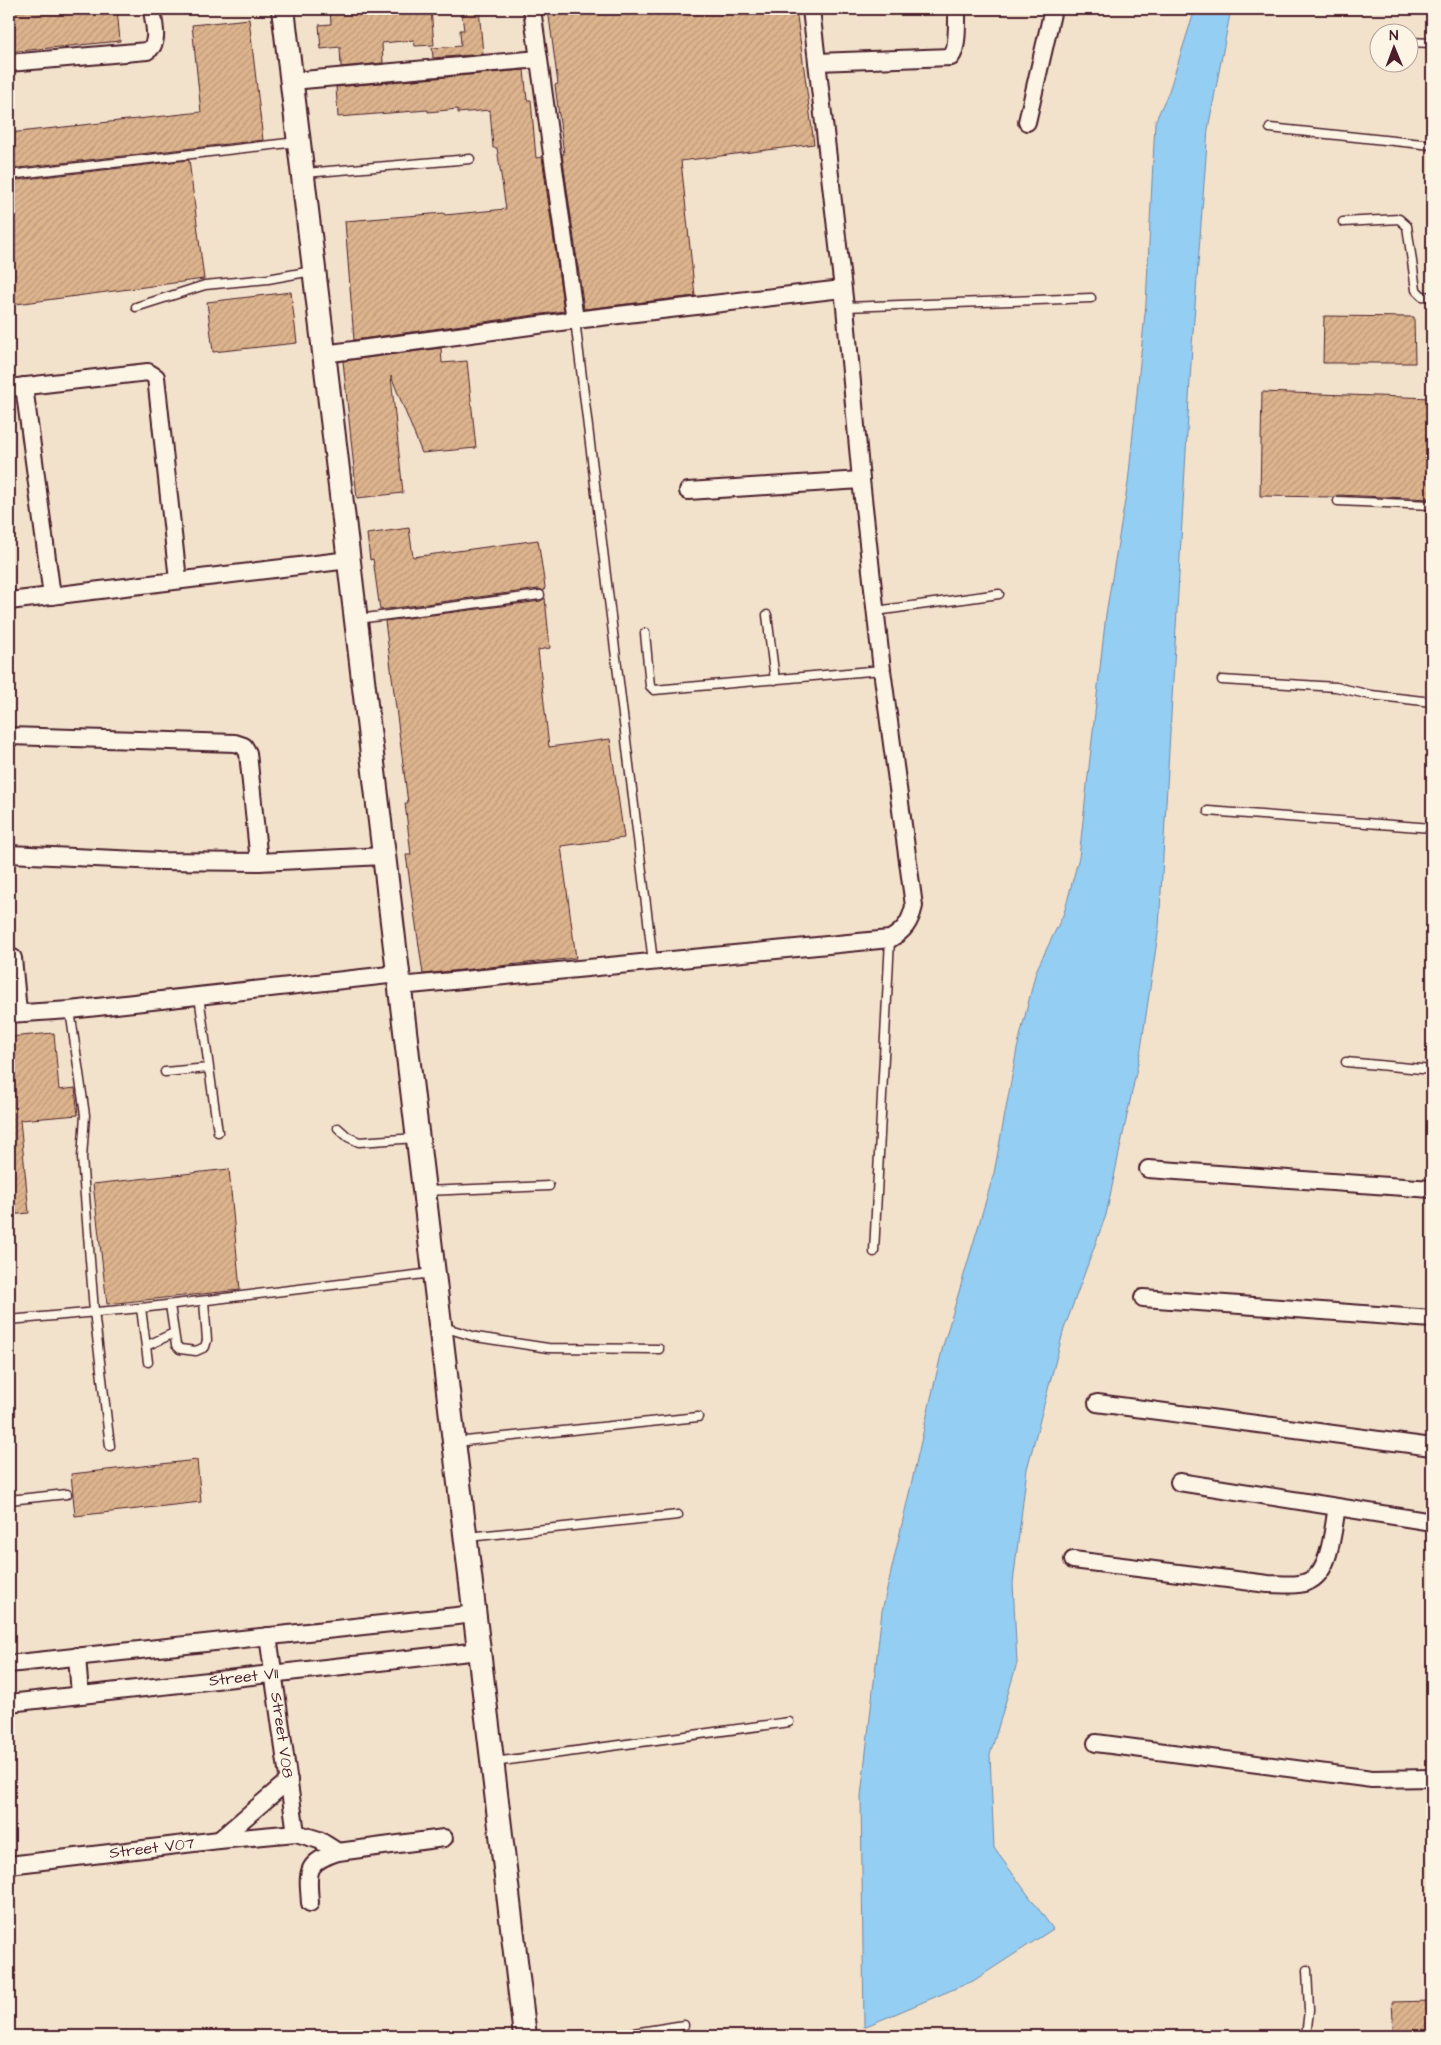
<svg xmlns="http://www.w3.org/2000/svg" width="1441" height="2045" viewBox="0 0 1441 2045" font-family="'Architects Daughter',sans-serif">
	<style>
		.water { fill: #94cef3; stroke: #7688a3 }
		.building { fill: url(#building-hatch); stroke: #4a1f2b }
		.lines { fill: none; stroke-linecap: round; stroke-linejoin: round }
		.lane-casing { stroke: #4a1f2b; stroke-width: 11 }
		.street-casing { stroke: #4a1f2b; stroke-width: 20 }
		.secondary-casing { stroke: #4a1f2b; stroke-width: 26 }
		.lane { stroke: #fcf5e5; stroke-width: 8 }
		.street { stroke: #fcf5e5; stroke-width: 16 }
		.secondary { stroke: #fcf5e5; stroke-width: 22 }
		.labels { text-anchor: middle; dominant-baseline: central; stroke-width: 5; stroke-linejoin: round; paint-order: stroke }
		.street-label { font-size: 16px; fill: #4a1f2b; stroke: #fcf5e5 }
	</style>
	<defs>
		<pattern id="building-hatch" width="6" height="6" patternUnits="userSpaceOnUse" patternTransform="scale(1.25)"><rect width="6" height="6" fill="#dcb48d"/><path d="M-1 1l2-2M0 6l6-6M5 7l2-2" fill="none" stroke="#be9a7a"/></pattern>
	</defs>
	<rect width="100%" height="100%" fill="#f2e2cb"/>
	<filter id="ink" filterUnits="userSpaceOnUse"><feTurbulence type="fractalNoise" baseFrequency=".02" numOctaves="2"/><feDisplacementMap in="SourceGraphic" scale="10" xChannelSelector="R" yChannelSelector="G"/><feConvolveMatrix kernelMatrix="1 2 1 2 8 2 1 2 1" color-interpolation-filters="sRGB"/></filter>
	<g filter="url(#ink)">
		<path class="water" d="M1195,9H1231L1208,129L1192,346L1159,927L1141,1049L1106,1215L1064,1329L1027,1469L1013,1583L1017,1663L990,1755L994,1848L1053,1929L973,1981L864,2027L861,1796L882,1611L943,1346L994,1173L1017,1049L1036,971L1064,913L1079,857L1106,614L1128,483L1146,303L1155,122L1169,91Z"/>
		<path class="building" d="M36,9H117L120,41L9,52V13Z
			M330,9H431L434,45L415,46L414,40L382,43L383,63L341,67L340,47L321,49L319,25L331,24Z
			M461,9H479L483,54L433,58L432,48L461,46L460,30H464Z
			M548,9H796L814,144L681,161L695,296L584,309L562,154H564L555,85L558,84Z
			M249,19L263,140L9,169V133L201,112L192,25Z
			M524,70L527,100H531L536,158L542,157L564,311L354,340L345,221L444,213L445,215L506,209L497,148H493L490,110L458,113V109L428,112V110L338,117L336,87Z
			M189,160L204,279L9,305V181Z
			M291,292L297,343L213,352L207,302Z
			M1324,316L1414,317L1415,363H1323Z
			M441,348L442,363L467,361L476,448L422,453L391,376L403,493L357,498L343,361Z
			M1262,392L1432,398V499L1338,495L1334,497L1260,496Z
			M409,528L413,557L538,540L545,587L544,591L539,589L380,610L373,559L370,560L367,534Z
			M545,598L550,648L538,650L549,747L610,739L624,838L561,846L576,958L423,974L406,855H411L405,803H408L385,621L541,601Z
			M54,1033L59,1090L75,1088L78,1115L20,1120L29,1213L9,1215V1037Z
			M229,1169L240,1290L107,1304L93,1184Z
			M197,1460L201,1502L75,1516L71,1474Z
			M1432,2001V2036H1394L1392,2002Z"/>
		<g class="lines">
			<defs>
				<path id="lane" d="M1408,42L1432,43
					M1270,128L1432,145
					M305,173L470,159
					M9,175L297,142
					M1343,222L1399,219L1407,226L1416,290L1422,296L1432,297
					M136,307L205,285L268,279L312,271
					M845,307L1091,298
					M575,320L653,962
					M1338,501L1432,505
					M876,611L999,594
					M767,615L775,680
					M358,619L540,595
					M645,633L650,686L654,690L882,670
					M1222,680L1336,687L1371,695L1432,702
					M1208,811L1432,828
					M199,996L218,1132
					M70,1010L85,1115L82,1158L94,1311L110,1446
					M1346,1062L1432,1070
					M165,1072L208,1068
					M338,1128L348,1137L359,1142L416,1138
					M426,1191L549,1186
					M874,1252L890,939
					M170,1305L176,1345L180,1349L196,1351L205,1347L207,1340L204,1301
					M141,1308L148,1362
					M9,1320L141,1308L432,1273
					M443,1327L476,1337L548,1348L659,1349
					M146,1346L174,1333
					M456,1442L698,1417
					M9,1500L67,1494
					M468,1537L678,1515
					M494,1762L789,1722
					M615,2036L684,2025
					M1306,2036L1309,2010L1307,1970"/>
				<g id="street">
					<path d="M532,9L575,320"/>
					<path d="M817,62L951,57C958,49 957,21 957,9"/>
					<path d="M9,63L147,51C161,44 153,22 152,9"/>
					<path d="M292,81L539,59"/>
					<path d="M1027,122L1053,9"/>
					<path d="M324,354L575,320L842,289"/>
					<path d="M24,386L52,596"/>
					<path d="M9,388L148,372L156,377L178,580"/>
					<path d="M688,491L861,480"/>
					<path d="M9,601L349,560"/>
					<path d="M9,736L235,743L244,746L248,753L259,862"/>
					<path d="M9,854L159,861L259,862L384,856"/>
					<path d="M13,958L18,1012"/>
					<path d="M400,986L890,939C904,931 910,923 914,906L882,670L861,480L845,307L811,9"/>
					<path d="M9,1014L70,1010L398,974"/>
					<path d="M1148,1169L1432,1189"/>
					<path d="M1143,1298L1432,1319"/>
					<path d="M1097,1403L1432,1447"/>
					<path d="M1179,1482L1432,1522"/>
					<path d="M1073,1560L1268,1584C1282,1584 1299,1587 1311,1580C1331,1569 1333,1527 1337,1507"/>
					<path id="s1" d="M268,1636L296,1833"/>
					<path d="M77,1656L80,1695"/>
					<path d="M9,1664L475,1614"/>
					<path id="s2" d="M9,1703L479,1651"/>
					<path d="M1096,1743L1372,1779L1432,1778"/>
					<path d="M219,1840L289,1780"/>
					<path id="s3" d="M9,1865L219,1840L296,1833L319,1840L338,1852"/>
					<path d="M310,1903C308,1872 304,1863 338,1852L444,1838"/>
				</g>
				<path id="secondary" d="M283,9L525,2036"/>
			</defs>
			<use href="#lane" class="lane-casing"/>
			<use href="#street" class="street-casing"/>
			<use href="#secondary" class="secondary-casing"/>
			<use href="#lane" class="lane"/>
			<use href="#street" class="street"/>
			<use href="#secondary" class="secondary"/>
		</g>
	</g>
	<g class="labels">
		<g class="street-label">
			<text stroke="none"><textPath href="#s2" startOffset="236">Street V11</textPath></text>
			<text stroke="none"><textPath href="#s1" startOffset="100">Street V08</textPath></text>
			<text stroke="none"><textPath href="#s3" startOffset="144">Street V07</textPath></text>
		</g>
	</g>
	<rect width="1441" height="2045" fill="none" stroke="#fcf5e5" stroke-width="30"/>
	<rect x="15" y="15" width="1411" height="2015" fill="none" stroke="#4a1f2b" stroke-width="2" filter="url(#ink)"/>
	<g transform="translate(1394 48) rotate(359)"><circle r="24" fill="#fcf5e5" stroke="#b59f9b"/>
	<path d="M0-4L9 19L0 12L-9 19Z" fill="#4a1f2b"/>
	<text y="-8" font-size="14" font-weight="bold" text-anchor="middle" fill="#4a1f2b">N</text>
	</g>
</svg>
